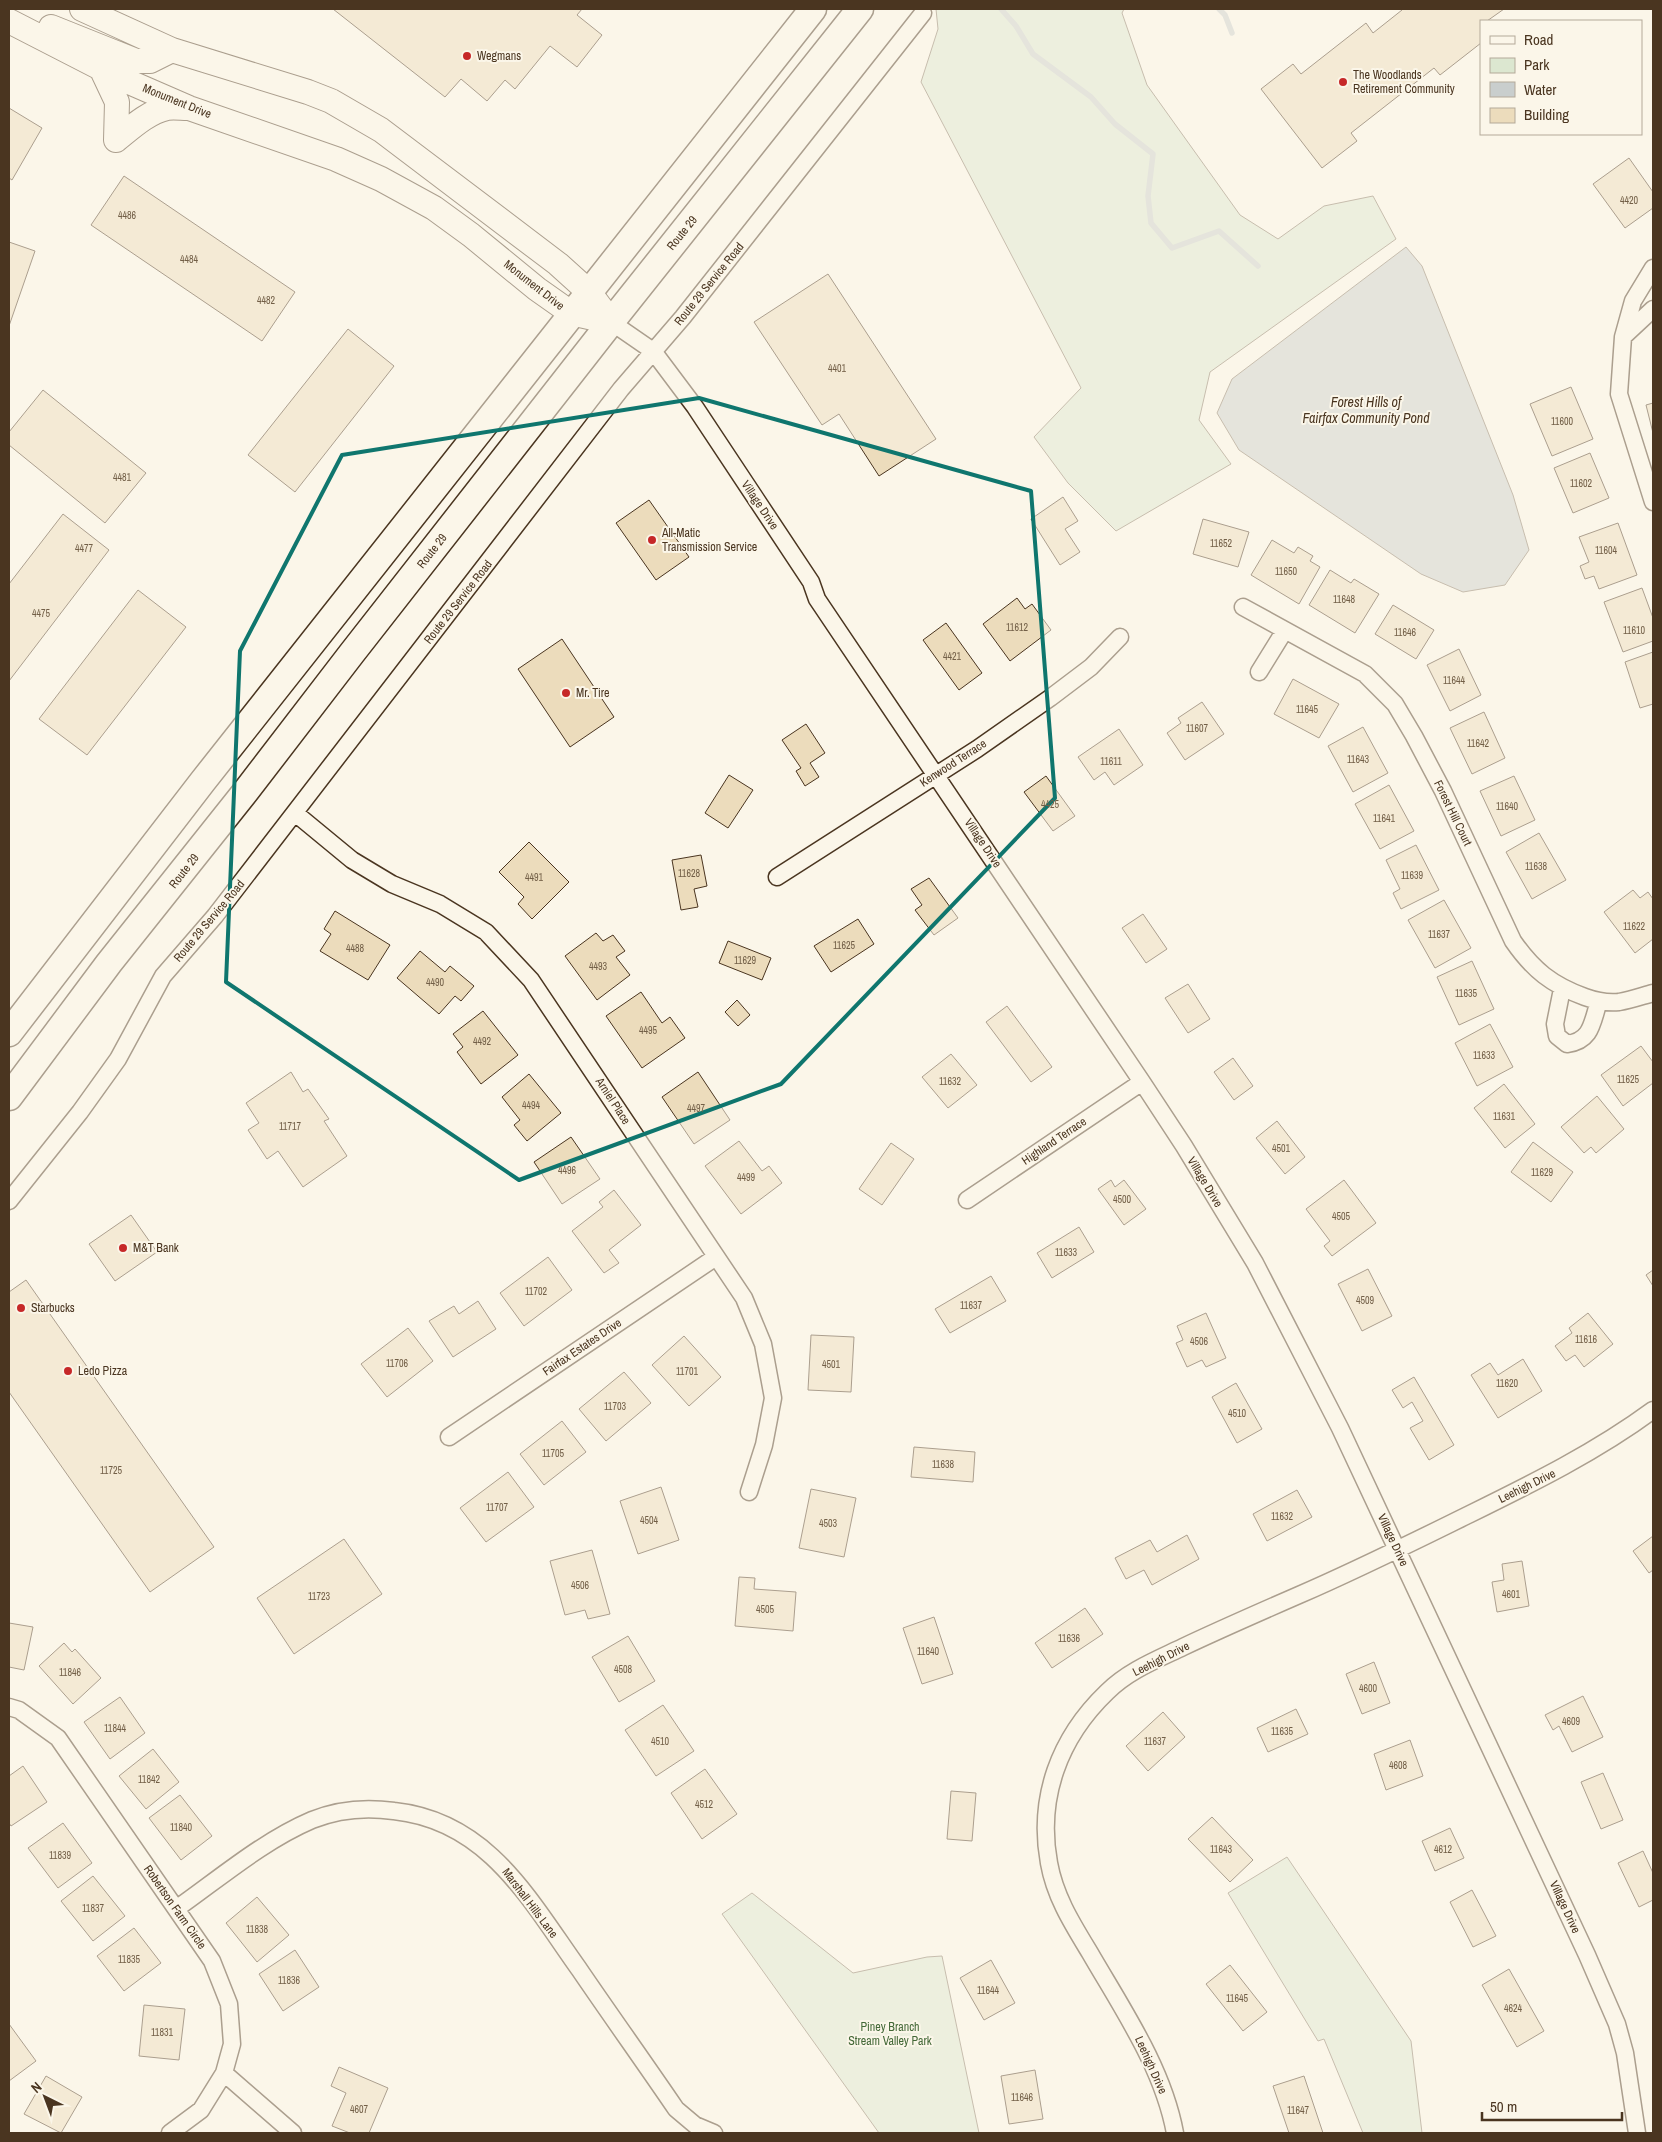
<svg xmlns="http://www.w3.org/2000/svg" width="1662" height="2142" viewBox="0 0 1662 2142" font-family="'Archivo Narrow',sans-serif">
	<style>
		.green { fill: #dce7d0; stroke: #887966 }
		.water { fill: #c9cecd; stroke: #887966 }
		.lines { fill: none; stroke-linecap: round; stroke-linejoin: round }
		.stream { stroke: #c9cecd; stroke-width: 5.5 }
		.building { fill: #ecdcbc; stroke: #4a3520 }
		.street-casing { stroke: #4a3520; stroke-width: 19 }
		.secondary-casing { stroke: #4a3520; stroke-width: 26 }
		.primary-casing { stroke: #4a3520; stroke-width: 29 }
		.street { stroke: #fbf6e9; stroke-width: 16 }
		.secondary { stroke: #fbf6e9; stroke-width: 24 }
		.primary { stroke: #fbf6e9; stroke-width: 26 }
		.marked { fill: none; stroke: #0f766e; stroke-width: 4; stroke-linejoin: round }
		.poi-dot { fill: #c62828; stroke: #fbf6e9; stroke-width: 2 }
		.labels { text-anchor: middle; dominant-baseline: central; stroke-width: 4; stroke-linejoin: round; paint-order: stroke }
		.number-label { font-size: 10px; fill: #725f47 }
		.poi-label { font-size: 12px; fill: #4a3520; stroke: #fbf6e9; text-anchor: start }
		.street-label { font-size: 12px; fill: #4a3520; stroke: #fbf6e9 }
		.park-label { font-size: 12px; fill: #436837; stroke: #fbf6e9 }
		.water-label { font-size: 14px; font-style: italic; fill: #4a3520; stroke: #fbf6e9 }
	</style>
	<rect width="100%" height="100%" fill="#fbf6e9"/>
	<path class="green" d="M936,9H1124L1122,13L1147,85L1240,215L1278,239L1324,206L1373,196L1396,239L1210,372L1199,420L1231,464L1116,531L1068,483L1034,437L1081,388L921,82L938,29Z
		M1287,1857L1411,2041L1422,2133H1363L1324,2039L1318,2041L1228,1893Z
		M752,1893L853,1973L927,1957L942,1956L979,2133H879L722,1914Z"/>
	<path class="water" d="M1406,247L1422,266L1513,495L1529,550L1505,585L1463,592L1421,574L1239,450L1217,413L1232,379Z"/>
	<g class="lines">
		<path class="stream" d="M1001,9L1016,26L1033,54L1091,97L1115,124L1153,154L1148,196L1151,223L1172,248L1219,231L1258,266
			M1219,9L1225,15L1232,33"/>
	</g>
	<path class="building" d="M333,9H582L577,15L602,35L577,67L550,46L515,89L505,80L487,101L461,79L445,97Z
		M1400,9H1504L1487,21H1481V43L1440,75L1434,68L1351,133L1357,141L1322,168L1261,89L1293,64L1301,74L1366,23L1373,33L1402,10Z
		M9,108L42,128L12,180L9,178Z
		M1629,158L1653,192V208L1625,228L1593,184Z
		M124,176L295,292L262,341L91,225Z
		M9,242L35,251L9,326Z
		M828,274L936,439L879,476L839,414L822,425L754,322Z
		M348,329L394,366L295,492L248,455Z
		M1571,387L1593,439L1552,456L1530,404Z
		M43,390L146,473L105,523L9,445V432Z
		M1653,403V433L1646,405Z
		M1590,453L1609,498L1573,513L1554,468Z
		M1063,497L1078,521L1065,529L1080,552L1060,565L1031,519Z
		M649,500L689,557L656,580L616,523Z
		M63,514L109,550L9,681V584Z
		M1203,519L1249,532L1238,567L1193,554Z
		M1618,523L1637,575L1599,589L1594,576L1585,579L1580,566L1589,562L1579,537Z
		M1272,540L1294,553L1298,547L1313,556L1310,561L1320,567L1299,604L1251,575Z
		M1330,570L1351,583L1354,579L1379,594L1355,633L1309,605Z
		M1642,588L1653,618V641L1623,652L1604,602Z
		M138,590L186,627L87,755L39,719Z
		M1017,598L1025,609L1032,604L1051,630L1010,661L983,624Z
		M1393,605L1434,630L1416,659L1375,634Z
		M946,623L982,673L959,690L923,640Z
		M562,639L614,717L570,747L518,669Z
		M1459,649L1481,695L1450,711L1427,665Z
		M1653,652V704L1640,708L1625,662Z
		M1293,679L1339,704L1319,738L1274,714Z
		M1202,702L1224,734L1185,760L1167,733L1181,723L1178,718Z
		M1484,712L1505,758L1472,774L1450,728Z
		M806,724L825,753L810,763L819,777L805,786L796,771L801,768L782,740Z
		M1363,727L1388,773L1353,792L1328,746Z
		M1119,729L1143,765L1114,785L1105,772L1094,780L1078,757Z
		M729,775L753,790L728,828L705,813Z
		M1046,776L1075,816L1053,831L1024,792Z
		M1514,776L1535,820L1501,836L1480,791Z
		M1389,785L1414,831L1380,849L1355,804Z
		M1539,833L1566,880L1532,899L1506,852Z
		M529,842L569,882L532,919L518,904L524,897L499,872Z
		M1416,845L1439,890L1401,909L1393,893L1400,889L1386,860Z
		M701,855L707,886L694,889L698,907L681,910L672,860Z
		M929,878L958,918L934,935L915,910L922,905L911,889Z
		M1633,890L1640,898L1648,892L1653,899V939L1635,953L1604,912Z
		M1444,900L1471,948L1435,968L1408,920Z
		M335,911L390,945L368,980L320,951L331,934L324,929Z
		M1143,914L1167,949L1146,963L1122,928Z
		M858,919L874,944L831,972L814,946Z
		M596,933L603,941L613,935L625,951L616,957L630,975L597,1000L565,956Z
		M728,941L771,958L762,980L719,963Z
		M420,951L445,972L450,966L474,986L461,1001L455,996L439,1014L397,978Z
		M1472,961L1494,1009L1459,1025L1437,977Z
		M1188,984L1210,1019L1188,1033L1165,998Z
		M641,992L662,1023L670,1017L685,1038L642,1068L606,1016Z
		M737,1000L750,1015L738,1026L725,1012Z
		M1007,1006L1052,1067L1031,1082L986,1022Z
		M483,1011L518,1055L481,1084L457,1052L463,1047L453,1034Z
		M1490,1024L1513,1067L1477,1086L1455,1043Z
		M1641,1046L1653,1062V1083L1623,1106L1601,1075Z
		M951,1054L977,1085L948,1108L922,1077Z
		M1233,1058L1253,1086L1234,1100L1214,1072Z
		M291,1072L303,1092L308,1089L329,1119L324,1121L347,1156L303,1187L278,1151L267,1159L248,1130L259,1123L246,1103Z
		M698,1072L730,1120L694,1144L662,1097Z
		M529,1074L561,1113L527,1141L514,1125L520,1120L502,1097Z
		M1504,1084L1535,1124L1505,1148L1474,1108Z
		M1597,1096L1624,1129L1596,1153L1591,1147L1584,1153L1561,1127Z
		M1277,1121L1305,1157L1285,1174L1256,1138Z
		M571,1137L600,1179L562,1204L534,1162Z
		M739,1141L762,1171L769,1166L782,1183L741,1214L705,1166Z
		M1533,1142L1573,1172L1551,1202L1511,1172Z
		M891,1143L914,1159L882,1205L859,1189Z
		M1111,1180L1115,1187L1124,1180L1146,1209L1124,1225L1098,1189Z
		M1344,1180L1376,1223L1332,1256L1324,1246L1330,1241L1306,1209Z
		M614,1190L641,1225L609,1250L619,1263L604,1273L572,1231L603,1207L599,1202Z
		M131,1215L157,1252L115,1281L89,1244Z
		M1079,1227L1094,1252L1052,1278L1037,1253Z
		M548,1257L572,1290L524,1326L500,1293Z
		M1368,1269L1392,1316L1362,1331L1338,1284Z
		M1653,1270V1286L1646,1275Z
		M991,1276L1006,1301L950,1333L935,1309Z
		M26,1280L214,1547L150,1592L9,1392V1292Z
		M478,1301L496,1329L453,1357L429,1321L454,1306L459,1314Z
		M1206,1313L1226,1358L1206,1367L1202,1360L1187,1367L1176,1343L1183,1340L1177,1326Z
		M1588,1313L1613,1344L1584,1367L1575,1355L1566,1361L1555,1346L1572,1333L1569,1328Z
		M408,1328L433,1361L387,1397L361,1364Z
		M811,1335L854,1337L851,1392L808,1390Z
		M684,1336L721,1377L689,1406L652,1365Z
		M1523,1359L1542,1391L1498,1418L1471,1375L1490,1363L1498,1375Z
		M624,1372L651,1403L606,1441L579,1409Z
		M1414,1377L1454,1445L1429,1460L1410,1428L1423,1421L1412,1402L1403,1408L1392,1390Z
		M1236,1383L1262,1429L1237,1443L1212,1397Z
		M562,1421L586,1452L544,1485L520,1454Z
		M914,1447L975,1452L973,1482L911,1477Z
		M508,1472L534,1507L486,1542L460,1508Z
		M661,1487L679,1540L638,1554L620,1501Z
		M811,1489L856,1498L844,1557L799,1548Z
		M1297,1490L1312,1517L1267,1541L1253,1514Z
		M1187,1535L1199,1559L1152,1585L1144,1570L1126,1579L1115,1558L1150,1540L1157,1552Z
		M1653,1536V1570L1649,1573L1633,1551Z
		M344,1539L382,1594L294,1654L257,1598Z
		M592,1550L610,1614L588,1619L585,1610L565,1615L550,1561Z
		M1522,1561L1529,1606L1497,1612L1492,1582L1504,1580L1502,1564Z
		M739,1577L755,1578L754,1589L796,1592L793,1631L735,1626Z
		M1085,1608L1103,1634L1052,1668L1035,1643Z
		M934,1617L953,1674L922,1684L903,1628Z
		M9,1623L33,1627L24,1670L9,1667Z
		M628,1636L655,1681L619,1702L592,1657Z
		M64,1643L72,1652L75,1649L101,1678L73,1704L39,1666Z
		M1374,1662L1390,1703L1362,1714L1346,1674Z
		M1583,1696L1603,1737L1572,1752L1559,1726L1553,1730L1545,1715Z
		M120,1697L145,1733L110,1759L84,1722Z
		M663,1705L694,1751L656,1776L625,1730Z
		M1296,1709L1308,1734L1268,1752L1257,1728Z
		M1163,1712L1185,1737L1148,1771L1126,1746Z
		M1410,1740L1423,1776L1386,1790L1374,1754Z
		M153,1749L179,1782L146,1809L119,1776Z
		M23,1766L47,1802L11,1826L9,1823V1776Z
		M705,1769L737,1814L702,1839L671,1793Z
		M1603,1773L1623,1820L1601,1829L1581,1782Z
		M951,1791L976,1793L972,1841L947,1839Z
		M180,1795L212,1836L181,1860L149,1818Z
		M1212,1817L1253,1860L1230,1882L1188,1839Z
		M63,1823L92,1863L58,1888L28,1848Z
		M1450,1828L1464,1858L1435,1871L1422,1841Z
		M1643,1851L1653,1873V1900L1639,1907L1618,1863Z
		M93,1876L125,1916L93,1941L61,1901Z
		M1472,1890L1496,1936L1473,1947L1450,1902Z
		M257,1897L289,1935L257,1962L226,1923Z
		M134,1928L161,1963L124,1991L97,1956Z
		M295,1950L319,1987L283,2011L259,1974Z
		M991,1960L1015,2003L984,2020L960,1978Z
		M1230,1965L1267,2012L1243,2031L1206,1984Z
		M1509,1969L1544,2031L1517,2047L1482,1985Z
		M144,2005L185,2009L179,2060L139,2056Z
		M9,2024L36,2061L9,2081Z
		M339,2067L388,2088L369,2133H350L332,2126L346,2093L331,2086Z
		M1035,2070L1043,2119L1009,2124L1001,2076Z
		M46,2076L82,2097L61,2133L24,2114Z
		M1304,2076L1323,2133H1289L1273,2086Z"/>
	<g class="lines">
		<defs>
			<path id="street" d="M1653,268L1633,301L1623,337L1619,394L1653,502
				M611,322L653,351L695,407L811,582L817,599L1142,1082L1184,1146L1255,1263L1340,1428L1587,1955L1617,2024L1625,2053L1637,2133
				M1624,336L1653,309
				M1243,607L1365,674L1395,704L1414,736L1443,791L1513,941C1533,970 1552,985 1585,997C1596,1001 1608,1003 1619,1002C1631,1000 1642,996 1653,993
				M1259,672L1285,630
				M295,813L352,860L392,884L440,904L486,932L531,980L744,1298L763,1344L773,1398L764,1445L749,1492
				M777,877L977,749L1050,698L1091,667L1120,637
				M1562,989L1555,1024L1557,1036L1567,1044C1592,1041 1592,1022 1599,1001
				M967,1200L1142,1082
				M9,1201L80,1112L118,1059L163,976L215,916L621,389L683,317L923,13
				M449,1437L716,1257
				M9,1707L19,1710L58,1738L212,1961L229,2004L232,2044L224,2073L201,2110L170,2133
				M176,1909C220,1878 263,1841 312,1820C339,1809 366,1807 394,1811C488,1821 529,1899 579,1969C611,2016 644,2062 676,2109L695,2125L714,2133
				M224,2073L293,2133
				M1175,2133C1163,2068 1123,2010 1090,1953C1073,1925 1055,1897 1049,1863C1037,1798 1059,1738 1107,1692C1128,1671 1156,1660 1183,1647C1221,1629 1260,1612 1299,1595C1357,1570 1413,1542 1470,1514C1533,1483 1596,1452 1653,1410"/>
			<path id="secondary" d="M82,9L172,50L308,92L331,101L381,130L558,264L589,292L601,308
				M9,21L120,78L189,108L336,159L381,179L434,208L471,235L537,289L571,313L611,322
				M51,27L136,61H150L172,50
				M101,68L117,102L116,140
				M116,140C131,128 148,112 167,108C173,107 181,108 187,108"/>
			<path id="primary" d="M9,1033L203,781L813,9
				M9,1097L109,963L246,791L352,653L611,322L860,9"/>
		</defs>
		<use href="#street" class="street-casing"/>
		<use href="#secondary" class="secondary-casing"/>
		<use href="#primary" class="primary-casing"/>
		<use href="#street" class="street"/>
		<use href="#secondary" class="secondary"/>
		<use href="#primary" class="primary"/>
	</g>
	<path d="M0 0H1662V2142H0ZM699,398L1031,491L1055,798L781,1084L519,1180L226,982L240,651L342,455Z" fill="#fbf6e9" fill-opacity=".55" fill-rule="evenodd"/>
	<path class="marked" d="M699,398L1031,491L1055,798L781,1084L519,1180L226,982L240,651L342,455Z"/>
	<g class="poi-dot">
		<circle cx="467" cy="56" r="5"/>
		<circle cx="1343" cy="82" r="5"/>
		<circle cx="652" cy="540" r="5"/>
		<circle cx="566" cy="693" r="5"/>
		<circle cx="123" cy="1248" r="5"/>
		<circle cx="21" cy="1308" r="5"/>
		<circle cx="68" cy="1371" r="5"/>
	</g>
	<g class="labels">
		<g class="number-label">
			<text x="1629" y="200">4420</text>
			<text x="127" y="215">4486</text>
			<text x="189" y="259">4484</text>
			<text x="266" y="300">4482</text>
			<text x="837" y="368">4401</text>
			<text x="1562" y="421">11600</text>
			<text x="122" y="477">4481</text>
			<text x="1581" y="483">11602</text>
			<text x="1221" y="543">11652</text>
			<text x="84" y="548">4477</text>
			<text x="1606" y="550">11604</text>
			<text x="1286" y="571">11650</text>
			<text x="1344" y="599">11648</text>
			<text x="41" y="613">4475</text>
			<text x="1017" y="627">11612</text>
			<text x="1634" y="630">11610</text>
			<text x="1405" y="632">11646</text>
			<text x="952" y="656">4421</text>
			<text x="1454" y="680">11644</text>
			<text x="1307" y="709">11645</text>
			<text x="1197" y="728">11607</text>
			<text x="1478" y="743">11642</text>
			<text x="1358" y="759">11643</text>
			<text x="1111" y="761">11611</text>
			<text x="1050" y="804">4425</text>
			<text x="1507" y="806">11640</text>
			<text x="1384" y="818">11641</text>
			<text x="1536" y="866">11638</text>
			<text x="689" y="873">11628</text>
			<text x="1412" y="875">11639</text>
			<text x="534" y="877">4491</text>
			<text x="1634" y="926">11622</text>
			<text x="1439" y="934">11637</text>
			<text x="844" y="945">11625</text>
			<text x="355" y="948">4488</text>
			<text x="745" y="960">11629</text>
			<text x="598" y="966">4493</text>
			<text x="435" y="982">4490</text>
			<text x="1466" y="993">11635</text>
			<text x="648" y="1030">4495</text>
			<text x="482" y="1041">4492</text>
			<text x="1484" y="1055">11633</text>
			<text x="1628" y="1079">11625</text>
			<text x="950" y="1081">11632</text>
			<text x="531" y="1105">4494</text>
			<text x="696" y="1108">4497</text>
			<text x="1504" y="1116">11631</text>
			<text x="290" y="1126">11717</text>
			<text x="1281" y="1148">4501</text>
			<text x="567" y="1170">4496</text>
			<text x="1542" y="1172">11629</text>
			<text x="746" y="1177">4499</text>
			<text x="1122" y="1199">4500</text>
			<text x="1341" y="1216">4505</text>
			<text x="1066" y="1252">11633</text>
			<text x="536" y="1291">11702</text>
			<text x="1365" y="1300">4509</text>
			<text x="971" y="1305">11637</text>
			<text x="1586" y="1339">11616</text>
			<text x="1199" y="1341">4506</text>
			<text x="397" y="1363">11706</text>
			<text x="831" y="1364">4501</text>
			<text x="687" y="1371">11701</text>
			<text x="1507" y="1383">11620</text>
			<text x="615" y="1406">11703</text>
			<text x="1237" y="1413">4510</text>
			<text x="553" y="1453">11705</text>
			<text x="943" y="1464">11638</text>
			<text x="111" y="1470">11725</text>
			<text x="497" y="1507">11707</text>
			<text x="1282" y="1516">11632</text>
			<text x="649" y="1520">4504</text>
			<text x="828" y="1523">4503</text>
			<text x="580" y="1585">4506</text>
			<text x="1511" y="1594">4601</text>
			<text x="319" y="1596">11723</text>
			<text x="765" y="1609">4505</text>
			<text x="1069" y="1638">11636</text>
			<text x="928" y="1651">11640</text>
			<text x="623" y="1669">4508</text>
			<text x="70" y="1672">11846</text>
			<text x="1368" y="1688">4600</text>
			<text x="1571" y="1721">4609</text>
			<text x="115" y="1728">11844</text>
			<text x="1282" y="1731">11635</text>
			<text x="660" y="1741">4510</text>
			<text x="1155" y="1741">11637</text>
			<text x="1398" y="1765">4608</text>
			<text x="149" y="1779">11842</text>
			<text x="704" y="1804">4512</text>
			<text x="181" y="1827">11840</text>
			<text x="1221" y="1849">11643</text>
			<text x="1443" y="1849">4612</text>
			<text x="60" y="1855">11839</text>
			<text x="93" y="1908">11837</text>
			<text x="257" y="1929">11838</text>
			<text x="129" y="1959">11835</text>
			<text x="289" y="1980">11836</text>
			<text x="988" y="1990">11644</text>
			<text x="1237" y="1998">11645</text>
			<text x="1513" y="2008">4624</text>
			<text x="162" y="2032">11831</text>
			<text x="1022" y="2097">11646</text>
			<text x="359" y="2109">4607</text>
			<text x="1298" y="2110">11647</text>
		</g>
		<g class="poi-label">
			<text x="477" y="56">Wegmans</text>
			<text x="1353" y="75">The Woodlands<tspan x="1353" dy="14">Retirement Community</tspan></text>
			<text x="662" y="533">All-Matic<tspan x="662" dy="14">Transmission Service</tspan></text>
			<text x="576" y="693">Mr. Tire</text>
			<text x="133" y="1248">M&amp;T Bank</text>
			<text x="31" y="1308">Starbucks</text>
			<text x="78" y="1371">Ledo Pizza</text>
		</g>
		<g class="street-label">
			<text transform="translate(177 101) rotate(22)">Monument Drive</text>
			<text transform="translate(682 233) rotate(-51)">Route 29</text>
			<text transform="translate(709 284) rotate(-51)">Route 29 Service Road</text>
			<text transform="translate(534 285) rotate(38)">Monument Drive</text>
			<text transform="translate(760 505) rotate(56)">Village Drive</text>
			<text transform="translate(432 551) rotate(-52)">Route 29</text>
			<text transform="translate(458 602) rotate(-52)">Route 29 Service Road</text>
			<text transform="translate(953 763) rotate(-33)">Kenwood Terrace</text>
			<text transform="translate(1453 813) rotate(64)">Forest Hill Court</text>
			<text transform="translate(983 843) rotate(56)">Village Drive</text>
			<text transform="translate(184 871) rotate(-52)">Route 29</text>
			<text transform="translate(209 921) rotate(-50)">Route 29 Service Road</text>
			<text transform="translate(613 1101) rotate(57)">Arniel Place</text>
			<text transform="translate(1054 1141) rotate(-34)">Highland Terrace</text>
			<text transform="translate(1205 1182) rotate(59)">Village Drive</text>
			<text transform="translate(582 1347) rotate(-34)">Fairfax Estates Drive</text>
			<text transform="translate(1527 1486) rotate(-26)">Leehigh Drive</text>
			<text transform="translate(1393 1540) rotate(65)">Village Drive</text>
			<text transform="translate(1161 1659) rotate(-27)">Leehigh Drive</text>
			<text transform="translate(530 1903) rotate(53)">Marshall Hills Lane</text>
			<text transform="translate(175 1907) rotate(55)">Robertson Farm Circle</text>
			<text transform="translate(1565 1907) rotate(65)">Village Drive</text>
			<text transform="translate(1151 2065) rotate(66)">Leehigh Drive</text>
		</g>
		<g class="park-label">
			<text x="890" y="2027">Piney Branch<tspan x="890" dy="14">Stream Valley Park</tspan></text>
		</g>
		<g class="water-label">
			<text x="1366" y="402">Forest Hills of<tspan x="1366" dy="16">Fairfax Community Pond</tspan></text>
		</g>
	</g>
	<rect width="1662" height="2142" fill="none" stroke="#4a3520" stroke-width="20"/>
	<rect x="1480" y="20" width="162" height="115" fill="#fbf6e9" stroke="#b4a999"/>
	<rect x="1490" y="36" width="25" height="8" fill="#fbf6e9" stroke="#b4a999"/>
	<text x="1524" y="45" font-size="15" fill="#4a3520">Road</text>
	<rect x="1490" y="58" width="25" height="15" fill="#dce7d0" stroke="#b4a999"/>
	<text x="1524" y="70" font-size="15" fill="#4a3520">Park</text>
	<rect x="1490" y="82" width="25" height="15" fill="#c9cecd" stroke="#b4a999"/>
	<text x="1524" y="95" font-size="15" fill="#4a3520">Water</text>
	<rect x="1490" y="108" width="25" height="15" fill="#ecdcbc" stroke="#b4a999"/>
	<text x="1524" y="120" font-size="15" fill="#4a3520">Building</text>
	<g transform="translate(45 2097) rotate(318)" stroke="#fbf6e9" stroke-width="4" paint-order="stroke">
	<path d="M0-4L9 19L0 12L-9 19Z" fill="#4a3520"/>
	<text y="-8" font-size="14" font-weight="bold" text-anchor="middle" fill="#4a3520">N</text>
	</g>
	<path d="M1482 2112v8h140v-8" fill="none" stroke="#4a3520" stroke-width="2.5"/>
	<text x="1490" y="2112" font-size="15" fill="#4a3520" stroke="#fbf6e9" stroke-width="4" paint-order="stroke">50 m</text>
</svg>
